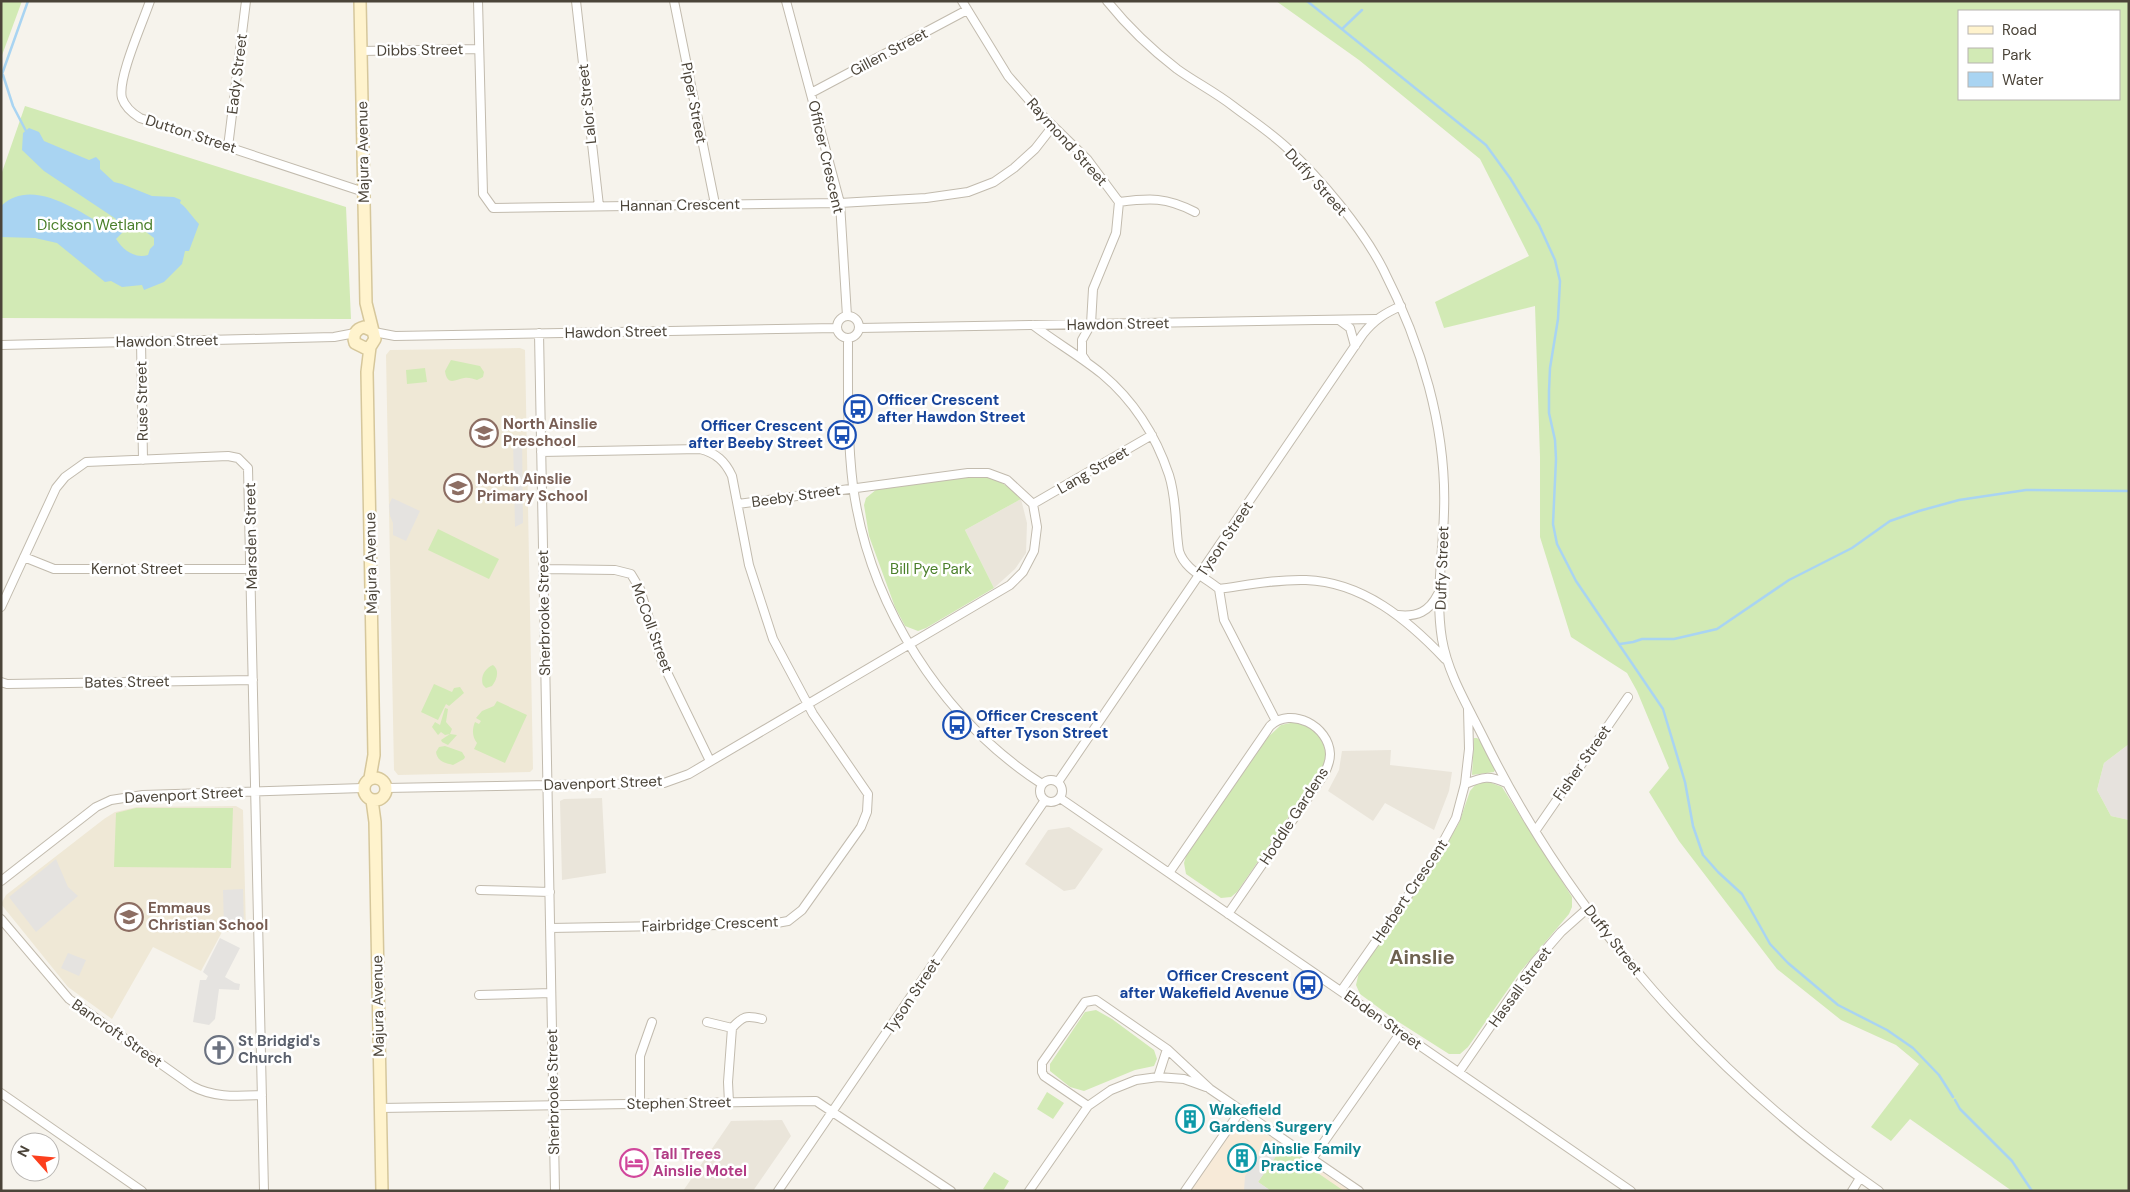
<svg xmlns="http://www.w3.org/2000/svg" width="2130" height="1192" viewBox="0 0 2130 1192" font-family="'DM Sans',sans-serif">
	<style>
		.residential { fill: #eae5da }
		.commercial { fill: #f7ead8 }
		.industrial { fill: #e6e2dd }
		.education { fill: #efe8d6 }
		.green { fill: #d2eab5; fill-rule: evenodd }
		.parking { fill: #e5e3e0 }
		.water { fill: #a9d4f2; fill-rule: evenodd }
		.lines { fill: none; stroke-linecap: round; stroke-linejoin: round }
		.stream { stroke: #a9d4f2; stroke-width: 2.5 }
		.street-casing { stroke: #c2bbae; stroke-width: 10 }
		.secondary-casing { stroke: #d6c79b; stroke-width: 14 }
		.street { stroke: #fff; stroke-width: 8 }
		.secondary { stroke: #fff3cd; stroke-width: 11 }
		.labels { text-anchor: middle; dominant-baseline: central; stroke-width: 5; stroke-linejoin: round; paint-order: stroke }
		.street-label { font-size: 15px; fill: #4b4439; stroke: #fff }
		.park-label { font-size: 15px; fill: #4a7f2a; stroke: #fff }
		.transit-label { font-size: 15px; font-weight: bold; fill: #164399; stroke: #fff; text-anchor: start }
		.education-label { font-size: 15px; font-weight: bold; fill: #785e54; stroke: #fff; text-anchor: start }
		.worship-label { font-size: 15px; font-weight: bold; fill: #5b616d; stroke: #fff; text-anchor: start }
		.culture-label { font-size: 15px; font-weight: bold; fill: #0d838f; stroke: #fff; text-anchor: start }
		.hotel-label { font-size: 15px; font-weight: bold; fill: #b23c85; stroke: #fff; text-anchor: start }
		.district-label { font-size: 20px; font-weight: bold; fill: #6e6250; stroke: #fff }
	</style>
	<rect width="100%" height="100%" fill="#f6f3ec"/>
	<path class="residential" d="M1021,499L1027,523L1026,553L1015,569L994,588L965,530Z
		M1391,750L1390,765L1452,772L1449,791L1434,830L1385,803L1373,821L1328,791L1339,770L1342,751Z
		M602,798L606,873L562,880L560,801L564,799Z
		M1069,827L1103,849L1075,889L1064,891L1025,864L1048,830Z
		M782,1120L791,1136L753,1191H683L731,1121Z"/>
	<path class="commercial" d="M1244,1122H1249L1350,1191H1186L1231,1126Z"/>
	<path class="industrial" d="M2129,744V820L2111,816L2097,790L2104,763Z"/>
	<path class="education" d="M520,348L525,350L533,769L530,772L398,775L394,770L386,355L390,350Z
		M236,806L243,810L246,931L222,932L201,971L153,947L112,1019L68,987L1,904L6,895L104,819L115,812L137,807Z"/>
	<path class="green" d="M1,1H22L1,58Z
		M1276,1H2129V744L2104,763L2097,790L2111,816L2129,820V1191H2012L1910,1119L1891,1141L1871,1127L1919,1064L1896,1045L1841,1020L1777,969L1679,841L1649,792L1669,768L1637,691L1627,673L1571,637L1540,537V457L1535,306L1444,328L1435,302L1529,256L1480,159L1359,60ZM1959,11H2119V99H1959Z
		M25,106L346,207L351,319L1,318V175Z
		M451,360L480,366L484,372L483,377L477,380C473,379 469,377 464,378C455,380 447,386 445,371Z
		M425,368L427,382L407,384L406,370Z
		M984,476C1000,480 1010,487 1021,499L965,530L994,588L926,628L918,631L905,626L895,607L869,536L864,505L866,498L877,489L955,478Z
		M438,529L499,559L489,579L428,550Z
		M493,665C500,670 497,680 492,686L486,688L483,685C480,677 485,668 493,665Z
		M434,684L452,692L454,688L460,687L464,693L449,706L446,704L438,720L421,712Z
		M497,701L527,715L505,763L474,749L477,743C472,737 472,729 475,722L479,724L481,721L476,718L482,711L494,706Z
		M445,708L448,709L446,722L452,729L450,734L457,735L448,745L442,742L441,740L450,734L445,735L441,732L438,735L432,727L435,722L440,725Z
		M1295,722C1318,727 1329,741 1324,765L1237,892L1231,897L1221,898L1186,874L1184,863L1186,856L1268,737L1281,725Z
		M1474,738H1477L1481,741L1495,770L1494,772L1472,775Z
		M445,746L462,752L465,757L464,759L453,765C445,763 437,761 436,752L439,747Z
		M1489,782L1502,787L1572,897V907L1569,914L1520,972L1468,1047L1460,1054H1449L1394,1019L1360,994L1356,985L1359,972L1441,853L1459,823L1470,791L1477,783Z
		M136,808H233L231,868L114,867L116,813Z
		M1096,1010L1112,1019L1154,1050L1157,1059L1154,1066L1135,1070L1084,1091L1070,1087L1050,1071V1064L1085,1012Z
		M1047,1092L1064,1103L1053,1119L1037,1109Z
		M1283,1152L1299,1155L1309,1167L1344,1191H1271L1258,1182L1276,1156Z
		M994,1172L1009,1181L1003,1191H987L983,1189Z"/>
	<path class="parking" d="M522,435L523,523L515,527L513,440Z
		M392,498L420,511L406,541L393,535V523L390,516L389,505Z
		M56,859L68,887L78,896L36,932L9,897Z
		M243,889L244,929H224L223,890Z
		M220,938L240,948L225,977L235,983L240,984L239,990L219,989L215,1019L209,1025L193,1022L200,980H206L208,976L203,972Z
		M68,953L86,960L79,976L61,968Z
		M1264,1147L1276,1156L1258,1182L1271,1191H1244L1245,1176Z"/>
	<path class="water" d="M29,128L39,132L44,141L89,160L96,157L100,161V169L114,182L122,184L152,196L174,197L181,200L180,203C188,209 192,217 199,224L189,251H185L182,264L164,282L144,290L142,285L122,287L111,281L105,282L57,243L35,238L1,237V206C32,176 79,212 109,228L114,225L116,219L44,171L22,150L23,133ZM133,222L154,238V245L150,249L148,255C135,259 123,250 116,239Z"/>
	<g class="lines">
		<path class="stream" d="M1307,1L1486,145L1510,178L1539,225L1555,260L1560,281L1558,319L1550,368L1549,391V413L1555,440L1556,459L1553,524L1557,544L1576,581L1663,709L1685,782L1693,826L1703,855L1718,872L1742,894L1770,944L1788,963L1838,1005L1887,1030L1913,1048L1939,1075L1953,1097
			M1342,29L1362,10
			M3,75L13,106L26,131
			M1,77L28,1
			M1620,644L1633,642L1642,639H1674L1717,629L1789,580L1852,548L1890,521L1919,511L1959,500L2026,490L2129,491
			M1955,1100L1960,1109L2012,1161L2032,1191"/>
		<defs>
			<path id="street" d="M150,1C143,22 117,79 122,98C125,107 132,113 140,118L364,192
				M478,1L483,194L493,208L840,203L926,198L968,192L994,182L1014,168L1035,149L1053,126
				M576,1L599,206
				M674,1L715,204
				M786,1L840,203L847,316
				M962,1L1008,76L1042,115L1087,159L1119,202L1116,233L1093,289L1091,324L1082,340V355L1086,361
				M1107,1C1128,27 1151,49 1177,69C1195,82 1215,92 1233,106C1250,119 1270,132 1286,147C1320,178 1362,228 1383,269C1421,343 1447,428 1444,512C1443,555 1435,596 1442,639C1448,675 1469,708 1485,741C1574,921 1714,1077 1879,1191
				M361,51L479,49
				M811,93L967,10
				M228,147L246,1
				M1119,202C1150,198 1166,197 1195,212
				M837 327a11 11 0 1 1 22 0a11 11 0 1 1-22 0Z
				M1339,320L1350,328L1355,346
				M1033,325C1055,342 1080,356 1102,374C1133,400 1156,436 1169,475C1177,500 1175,526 1179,551C1185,570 1205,577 1219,589C1248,585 1277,579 1306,580C1363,582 1408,620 1445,659
				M859,328L1376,319
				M374,332L395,336L837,328
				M539,333L555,1191
				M848,339C848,388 847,437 853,486C869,605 942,719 1042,784
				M141,341L143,460
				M1,345L334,337L355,333
				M541,452L700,449C716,453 725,461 732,476L749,565L773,639L813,714L868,794L867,812L861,827L802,910L788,921L771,924L550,928
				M1033,504L1152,435
				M24,557L54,569H252
				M544,569L615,570L631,574L640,589L662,662L710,761
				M1219,589L1224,620L1276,721
				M1,607L56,488L65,477L86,462L228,456L238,458L248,468L264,1191
				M1398,615C1417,617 1429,612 1438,594
				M1,682L7,684L253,680
				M1040 791a11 11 0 1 1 22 0a11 11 0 1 1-22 0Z
				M1058,782L1363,334C1374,320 1385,313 1401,306
				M1465,784C1483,777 1489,775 1506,783
				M386,788L664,783L689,774L1010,585L1023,572L1034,551L1037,527L1033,504L1007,480L988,473H968L738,504
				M1060,798L1631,1191
				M1536,830L1628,697
				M1169,873L1270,726C1291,706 1329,726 1330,754C1330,762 1327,769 1323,776L1228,914
				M1,881L96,807L111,800L143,795L363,788
				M480,890L550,892
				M1,919L69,999L192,1086C214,1098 237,1096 262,1095
				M1341,991L1435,857L1456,818L1465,784L1469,749L1468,709
				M479,995L551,993
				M707,1022L732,1028
				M1459,1072L1534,963L1561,932L1588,908
				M1158,1077L1167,1049
				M1,1093L142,1191
				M729,1103L728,1082L732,1028C743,1016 746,1015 762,1019
				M640,1104V1056L652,1022
				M1088,1106L1044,1076L1042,1072V1063L1085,1002L1096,1000L1167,1049L1210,1089L1359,1191
				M380,1108L816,1101L951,1191
				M1312,1159L1401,1032
				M778,1191L1045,800
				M1029,1191L1088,1106L1111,1090L1136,1080L1158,1077L1184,1079L1206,1087
				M1185,1191L1241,1110
				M1852,1191L1860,1178"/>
			<path id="secondary" d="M360,1L366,303L375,339L370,347L365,348L355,343C352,335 356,329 364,327L373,331
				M364 789a11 11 0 1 1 22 0a11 11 0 1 1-22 0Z
				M370,778L374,755L367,372L370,347
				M372,800L375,822L382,1191"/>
		</defs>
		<use href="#street" class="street-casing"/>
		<use href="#secondary" class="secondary-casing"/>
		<use href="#street" class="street"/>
		<use href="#secondary" class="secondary"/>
	</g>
	<defs>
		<symbol id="bus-ring" viewBox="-11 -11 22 22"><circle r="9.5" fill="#fff" stroke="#1a4fb4" stroke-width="1.5"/><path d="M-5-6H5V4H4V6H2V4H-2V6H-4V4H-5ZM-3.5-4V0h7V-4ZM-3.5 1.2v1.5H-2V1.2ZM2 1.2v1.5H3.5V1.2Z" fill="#1a4fb4"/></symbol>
		<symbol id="school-ring" viewBox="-11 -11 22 22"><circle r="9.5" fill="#fff" stroke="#8d6e63" stroke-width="1.5"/><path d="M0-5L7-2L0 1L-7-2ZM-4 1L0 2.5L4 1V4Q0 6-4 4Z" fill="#8d6e63"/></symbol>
		<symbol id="church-ring" viewBox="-11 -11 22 22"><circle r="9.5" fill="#fff" stroke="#6b7280" stroke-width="1.5"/><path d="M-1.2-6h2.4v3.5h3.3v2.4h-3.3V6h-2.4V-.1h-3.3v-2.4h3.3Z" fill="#6b7280"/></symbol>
		<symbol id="building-ring" viewBox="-11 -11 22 22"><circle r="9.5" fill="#fff" stroke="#0f9aa8" stroke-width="1.5"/><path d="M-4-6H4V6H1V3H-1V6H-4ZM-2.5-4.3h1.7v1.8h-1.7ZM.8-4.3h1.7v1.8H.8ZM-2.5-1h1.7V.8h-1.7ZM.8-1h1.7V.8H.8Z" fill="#0f9aa8"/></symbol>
		<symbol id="hotel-ring" viewBox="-11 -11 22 22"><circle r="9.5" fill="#fff" stroke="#d1479c" stroke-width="1.5"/><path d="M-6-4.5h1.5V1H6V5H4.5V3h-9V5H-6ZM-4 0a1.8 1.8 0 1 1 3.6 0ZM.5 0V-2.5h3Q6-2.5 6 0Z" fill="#d1479c"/></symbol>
	</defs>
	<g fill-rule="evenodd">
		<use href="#bus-ring" x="842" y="393" width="32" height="32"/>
		<use href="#school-ring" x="468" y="417" width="32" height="32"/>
		<use href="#bus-ring" x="826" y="419" width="32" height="32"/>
		<use href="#school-ring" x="442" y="472" width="32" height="32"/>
		<use href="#bus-ring" x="941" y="709" width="32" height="32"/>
		<use href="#school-ring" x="113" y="901" width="32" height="32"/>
		<use href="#bus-ring" x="1292" y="969" width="32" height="32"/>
		<use href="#church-ring" x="203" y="1034" width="32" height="32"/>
		<use href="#building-ring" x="1174" y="1103" width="32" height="32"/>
		<use href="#building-ring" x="1226" y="1142" width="32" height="32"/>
		<use href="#hotel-ring" x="618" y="1147" width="32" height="32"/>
	</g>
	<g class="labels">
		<g class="street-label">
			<text transform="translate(420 50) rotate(-1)">Dibbs Street</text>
			<text transform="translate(889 52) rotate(-28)">Gillen Street</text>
			<text transform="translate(237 74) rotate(-83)">Eady Street</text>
			<text transform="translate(694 103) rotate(79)">Piper Street</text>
			<text transform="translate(587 104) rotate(-96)">Lalor Street</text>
			<text transform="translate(191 134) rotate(18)">Dutton Street</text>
			<text transform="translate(1067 142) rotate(48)">Raymond Street</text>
			<text transform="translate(363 152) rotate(-91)">Majura Avenue</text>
			<text transform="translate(826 157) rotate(77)">Officer Crescent</text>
			<text transform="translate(1316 182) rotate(48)">Duffy Street</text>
			<text transform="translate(680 205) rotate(-1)">Hannan Crescent</text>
			<text transform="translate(1118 324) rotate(-1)">Hawdon Street</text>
			<text transform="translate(616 332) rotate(-1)">Hawdon Street</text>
			<text transform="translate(167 341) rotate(-1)">Hawdon Street</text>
			<text transform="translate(142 401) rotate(-91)">Ruse Street</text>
			<text transform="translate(1093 470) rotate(-30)">Lang Street</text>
			<text transform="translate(796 496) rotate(-8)">Beeby Street</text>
			<text transform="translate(251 536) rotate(-91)">Marsden Street</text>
			<text transform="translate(1225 539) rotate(-56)">Tyson Street</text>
			<text transform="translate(371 563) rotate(-91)">Majura Avenue</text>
			<text transform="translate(1442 568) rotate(-88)">Duffy Street</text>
			<text x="137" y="569">Kernot Street</text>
			<text transform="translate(544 613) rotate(-91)">Sherbrooke Street</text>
			<text transform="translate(652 628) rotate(70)">McColl Street</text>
			<text transform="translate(127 682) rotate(-1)">Bates Street</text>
			<text transform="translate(1582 763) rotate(-55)">Fisher Street</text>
			<text transform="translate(603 783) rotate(-2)">Davenport Street</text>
			<text transform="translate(184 795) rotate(-3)">Davenport Street</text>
			<text transform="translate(1294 816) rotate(-57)">Hoddle Gardens</text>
			<text transform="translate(1410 891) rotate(-56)">Herbert Crescent</text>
			<text transform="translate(710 924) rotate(-2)">Fairbridge Crescent</text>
			<text transform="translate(1613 940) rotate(52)">Duffy Street</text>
			<text transform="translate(1520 987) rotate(-54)">Hassall Street</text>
			<text transform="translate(912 996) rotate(-56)">Tyson Street</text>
			<text transform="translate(378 1006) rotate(-91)">Majura Avenue</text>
			<text transform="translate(1383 1020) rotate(35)">Ebden Street</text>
			<text transform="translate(117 1033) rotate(35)">Bancroft Street</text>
			<text transform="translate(553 1092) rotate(-91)">Sherbrooke Street</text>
			<text transform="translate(679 1103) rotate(-1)">Stephen Street</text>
		</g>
		<g class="park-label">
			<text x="95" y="225">Dickson Wetland</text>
			<text x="931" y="569">Bill Pye Park</text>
		</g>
		<g class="transit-label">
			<text x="877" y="400">Officer Crescent<tspan x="877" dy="17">after Hawdon Street</tspan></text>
			<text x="823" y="426" text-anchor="end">Officer Crescent<tspan x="823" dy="17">after Beeby Street</tspan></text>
			<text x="976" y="716">Officer Crescent<tspan x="976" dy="17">after Tyson Street</tspan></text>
			<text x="1289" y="976" text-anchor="end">Officer Crescent<tspan x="1289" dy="17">after Wakefield Avenue</tspan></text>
		</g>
		<g class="education-label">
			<text x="503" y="424">North Ainslie<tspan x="503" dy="17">Preschool</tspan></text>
			<text x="477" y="479">North Ainslie<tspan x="477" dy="17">Primary School</tspan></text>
			<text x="148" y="908">Emmaus<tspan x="148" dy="17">Christian School</tspan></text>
		</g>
		<g class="worship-label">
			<text x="238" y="1041">St Bridgid's<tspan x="238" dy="17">Church</tspan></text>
		</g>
		<g class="culture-label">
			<text x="1209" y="1110">Wakefield<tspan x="1209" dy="17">Gardens Surgery</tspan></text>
			<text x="1261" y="1149">Ainslie Family<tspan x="1261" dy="17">Practice</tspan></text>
		</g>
		<g class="hotel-label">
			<text x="653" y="1154">Tall Trees<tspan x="653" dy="17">Ainslie Motel</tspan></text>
		</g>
		<g class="district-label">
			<text x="1422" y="957">Ainslie</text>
		</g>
	</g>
	<rect width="2130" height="1192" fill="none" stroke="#4b4439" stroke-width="5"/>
	<rect x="1958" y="10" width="162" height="90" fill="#ffffff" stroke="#b7b4b0"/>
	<rect x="1968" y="26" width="25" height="8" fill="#fff3cd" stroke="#b7b4b0"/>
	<text x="2002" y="35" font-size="15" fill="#4b4439">Road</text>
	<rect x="1968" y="48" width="25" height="15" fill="#d2eab5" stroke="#b7b4b0"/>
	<text x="2002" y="60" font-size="15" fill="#4b4439">Park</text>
	<rect x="1968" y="72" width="25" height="15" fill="#a9d4f2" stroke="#b7b4b0"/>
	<text x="2002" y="85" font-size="15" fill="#4b4439">Water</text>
	<g transform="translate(35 1157) rotate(297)"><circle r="24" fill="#ffffff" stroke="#b7b4b0"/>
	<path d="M0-4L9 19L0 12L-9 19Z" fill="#fc3f1d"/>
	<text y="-8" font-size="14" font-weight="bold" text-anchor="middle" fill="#4b4439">N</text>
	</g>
</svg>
